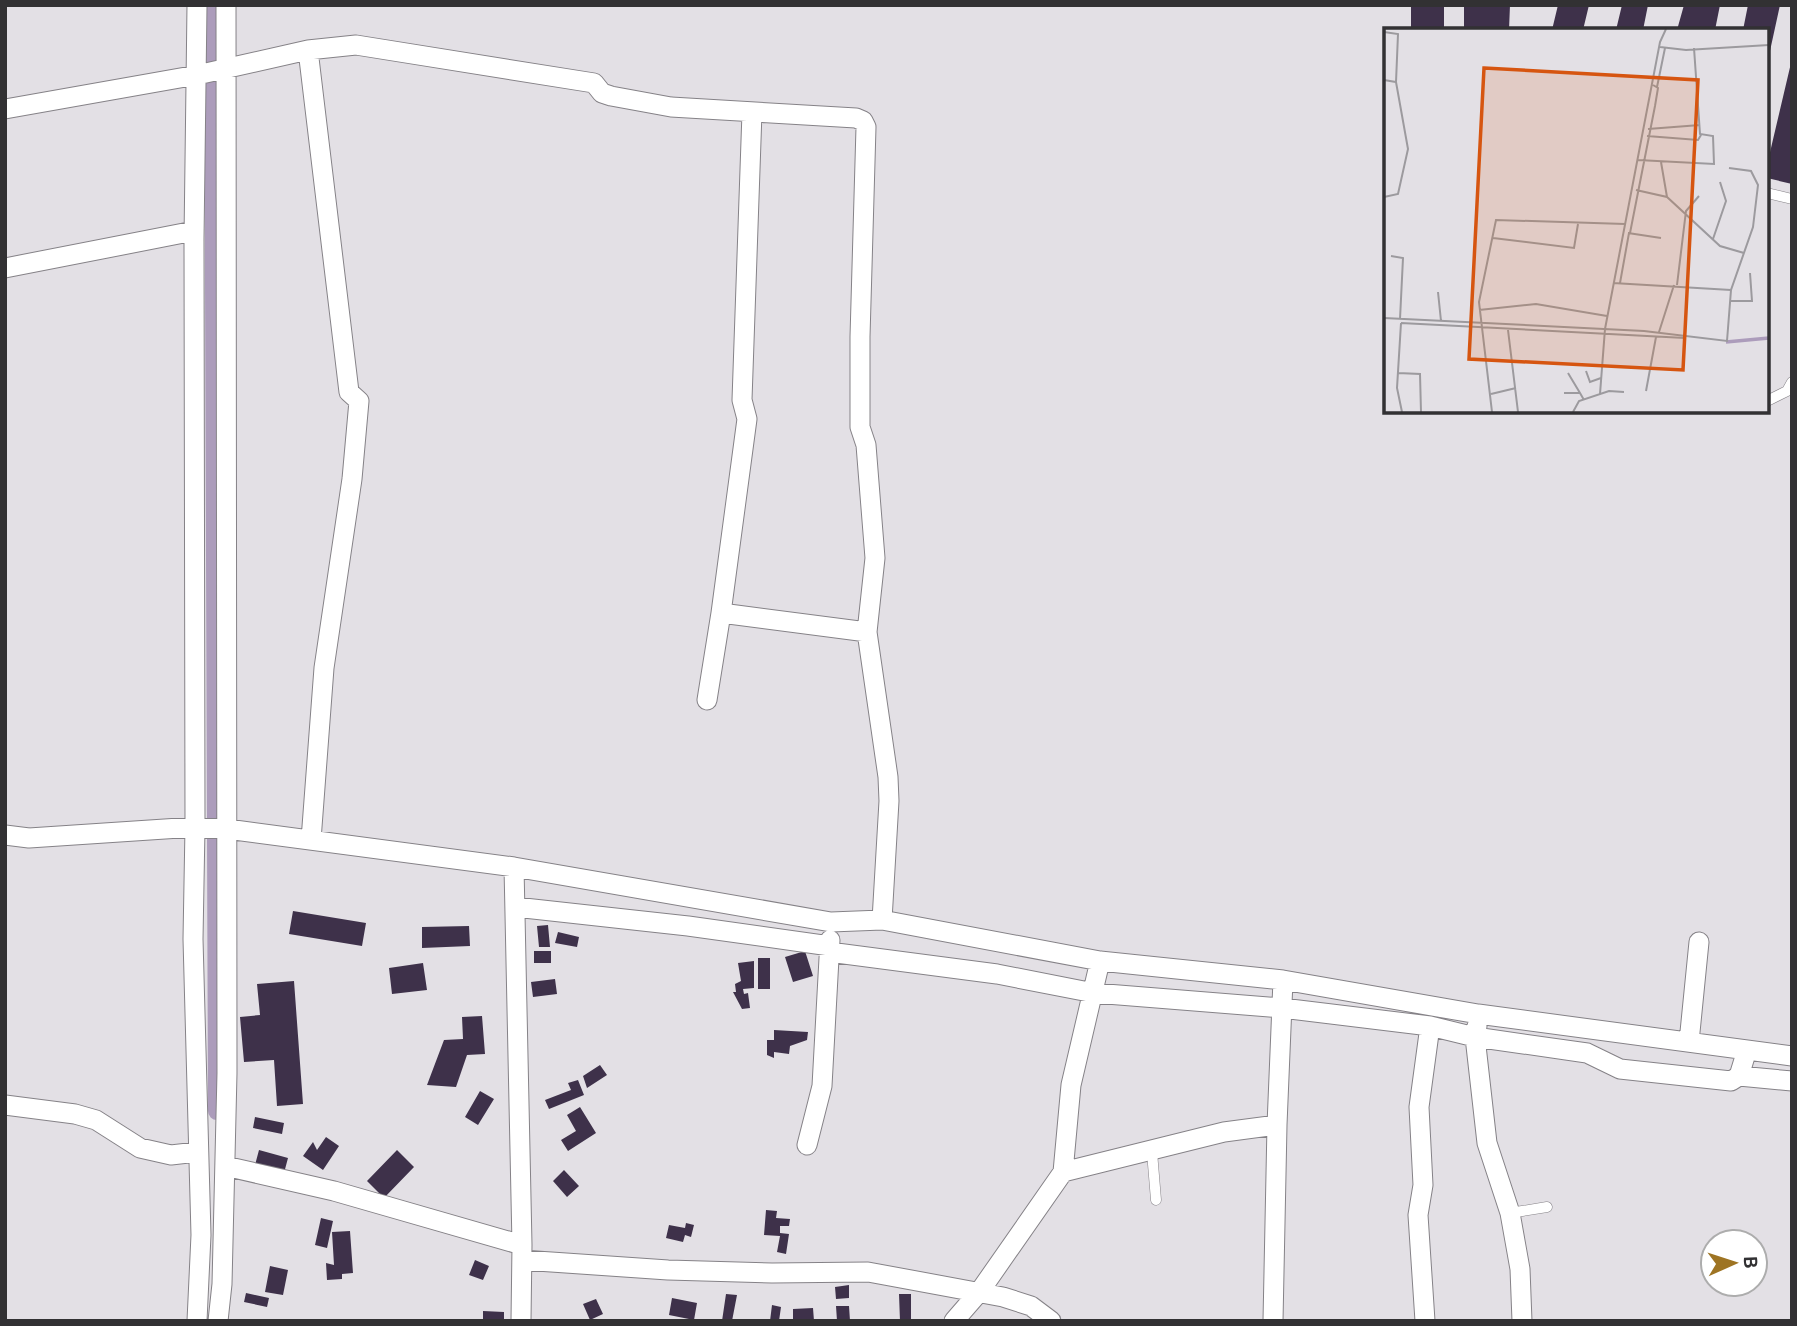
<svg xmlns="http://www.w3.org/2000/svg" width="1797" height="1326" viewBox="0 0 1797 1326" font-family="Ubuntu,sans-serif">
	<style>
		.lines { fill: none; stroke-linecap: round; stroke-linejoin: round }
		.canal { stroke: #ac9cbb; stroke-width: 18 }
		.building { fill: #3e314a }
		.service-casing { stroke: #858287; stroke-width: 11 }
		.minor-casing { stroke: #858287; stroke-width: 21 }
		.service { stroke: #fff; stroke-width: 10 }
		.minor { stroke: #fff; stroke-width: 19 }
		.inset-river { fill: none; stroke: #ac9cbb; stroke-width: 3.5 }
		.inset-road { fill: none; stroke: #9c9a9e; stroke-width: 2 }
		.view { fill: #d65510; fill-opacity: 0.15; stroke: #d65510; stroke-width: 3.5 }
		.inset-edge { fill: none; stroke: #323133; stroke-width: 3.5 }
	</style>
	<rect width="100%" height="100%" fill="#e3e0e5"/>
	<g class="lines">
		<path class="canal" d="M213,5L217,1111"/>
	</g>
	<path class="building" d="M1411,5H1444V30H1411Z
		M1464,5H1510L1509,30H1464Z
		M1558,5H1589L1583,30H1552Z
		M1622,5H1648L1643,30H1616Z
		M1684,5H1720L1715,30H1677Z
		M1748,5H1780L1768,60L1767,30H1743Z
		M1791,63H1792V184L1767,178V165Z
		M293,911L366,923L362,946L289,934Z
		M548,925L550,947H539L537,926Z
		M469,926L470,946L422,948V927Z
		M558,932L579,937L577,947L555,943Z
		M534,951H551V963H534Z
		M805,951L813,976L793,982L785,957Z
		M758,958H770V989H758Z
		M754,961V988L743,989L744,994L748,993L750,1008L742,1009L733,992H736L735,984L741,981L738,963Z
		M423,963L427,990L392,994L389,968Z
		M555,979L557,994L533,997L531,982Z
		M294,981L303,1104L277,1106L274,1060L244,1062L240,1017L260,1015L257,984Z
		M482,1016L485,1054L467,1055L456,1087L427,1085L444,1040L463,1039L462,1017Z
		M774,1030L808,1032L807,1040L790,1046L789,1054L774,1052V1058L767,1055V1040H774Z
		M600,1065L607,1075L587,1088L583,1076Z
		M578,1080L584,1095L549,1109L545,1100L571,1090L568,1083Z
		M480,1091L494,1099L478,1125L465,1117Z
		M580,1107L596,1133L568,1151L561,1140L576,1131L567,1115Z
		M255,1117L284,1123L282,1134L253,1128Z
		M326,1137L339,1146L323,1170L303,1156L313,1142L317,1150Z
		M259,1150L288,1158L284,1173L255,1165Z
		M397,1150L414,1167L384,1198L367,1181Z
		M564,1170L579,1186L567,1197L553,1181Z
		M766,1210L777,1211L776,1218L790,1219L789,1226H780V1233L789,1234L786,1254L777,1252L780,1236L764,1235Z
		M321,1218L333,1221L327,1248L315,1245Z
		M686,1223L694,1225L691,1237L685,1235L683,1242L666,1238L669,1225L685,1228Z
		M350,1231L353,1273L342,1274V1279L327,1280L326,1263L334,1265L332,1232Z
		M475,1260L489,1266L483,1280L469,1275Z
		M270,1266L288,1270L283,1295L265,1292Z
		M849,1285V1298L836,1299L835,1287Z
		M246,1293L269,1298L267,1307L244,1302Z
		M726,1294L737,1295L732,1321H722Z
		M899,1294H911V1321H900Z
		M672,1298L697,1303L694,1320L669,1315Z
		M596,1299L603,1314L590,1320L583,1304Z
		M772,1305L781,1307L779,1321H770Z
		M836,1306H849L850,1321H837Z
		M813,1308L814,1321H793V1309Z
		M483,1311L504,1312V1321H483Z"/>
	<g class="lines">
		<defs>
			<path id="service" d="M1767,193L1792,199
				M1767,401L1787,391L1792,382
				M1152,1152L1156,1200
				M1510,1213L1547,1207"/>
			<path id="minor" d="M308,50L349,392L359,401L352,479L324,668L311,840
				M5,109L197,75L308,50L356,45L594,83L602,93L611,96L671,107L856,118L863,121L866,127L860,337V427L866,445L875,558L867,632L888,777L889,801L882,920
				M752,112L742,400L747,419L721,613L867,632
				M5,268L194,231
				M707,700L721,613
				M5,835L29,838L195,827L227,829L514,867L831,922L882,920L1100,961L1283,980L1478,1014L1792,1056
				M514,867L522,1245L521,1321
				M515,907L688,926L830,946
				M829,952L997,974L1094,993L1282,1008L1430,1026L1475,1037L1587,1053L1620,1069L1731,1081L1739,1076L1747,1050
				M1477,1026L1475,1037L1487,1143L1510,1213L1520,1269L1522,1321
				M1689,1042L1699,942
				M1739,1076L1792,1081
				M5,1105L75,1114L96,1120L140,1148L171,1155L197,1152
				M807,1145L822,1086L830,940
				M225,1166L334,1191L522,1245
				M1063,1172L1224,1132L1277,1125
				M522,1260L668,1270L772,1273L868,1272L1003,1297L1031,1306L1051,1321
				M197,1321L201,1235L193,939L195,827L194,239L197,5
				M218,1321L222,1284L227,1073L226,5
				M954,1321L980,1291L1063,1172L1071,1085L1100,961
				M1273,1321L1277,1125L1283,980
				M1425,1321L1418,1215L1423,1185L1419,1107L1430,1026"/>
		</defs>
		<use href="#service" class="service-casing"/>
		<use href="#minor" class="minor-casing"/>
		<use href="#service" class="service"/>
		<use href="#minor" class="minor"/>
	</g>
	<g transform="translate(1384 28)">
		<rect width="385" height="385" fill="#e3e0e5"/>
		<path class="inset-river" d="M342,314L385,310"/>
		<path class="inset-road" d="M0,4L14,6L12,54L0,52M276,19L302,22L385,17M273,59L281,20M264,101L316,97M263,108L314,112L317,107M254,132L330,136L329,108L316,106L310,20M277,134L283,169M252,162L283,169L336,218L360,225M0,169L14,166L24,121L12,54M244,205L277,210M246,205L271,78L274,60L269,57M109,210L190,220L194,196M329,211L342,173L336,154M7,228L19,230L16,291M229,255L347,262M236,255L245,205M293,257L302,183L315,168M54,264L57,293M346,273H368L366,245M95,282L152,276L223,288M0,290L260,303L343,313L347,262L369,199L374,157L367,143L345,140M17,295L301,310M17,295L13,360L18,384M124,302L134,384M275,304L290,257M202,343L206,354L217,350M14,345L36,346L37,384M184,345L196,365M262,363L272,309M180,365H196L200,372M107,366L132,360M216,366L221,301L276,14L282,1M108,384L95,274L112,192L241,196M189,384L195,373L225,363L240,364"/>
		<path class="view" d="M100,40L314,52L299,342L85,331Z"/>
		<rect width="385" height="385" class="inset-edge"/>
	</g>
	<rect width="1797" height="1326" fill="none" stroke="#323133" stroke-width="14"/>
	<g transform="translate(1734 1263) rotate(87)"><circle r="33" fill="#ffffff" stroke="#adadad" stroke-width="2"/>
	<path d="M0-5L12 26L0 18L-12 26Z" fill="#9e7423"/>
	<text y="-10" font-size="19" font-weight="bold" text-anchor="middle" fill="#323133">B</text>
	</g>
</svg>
